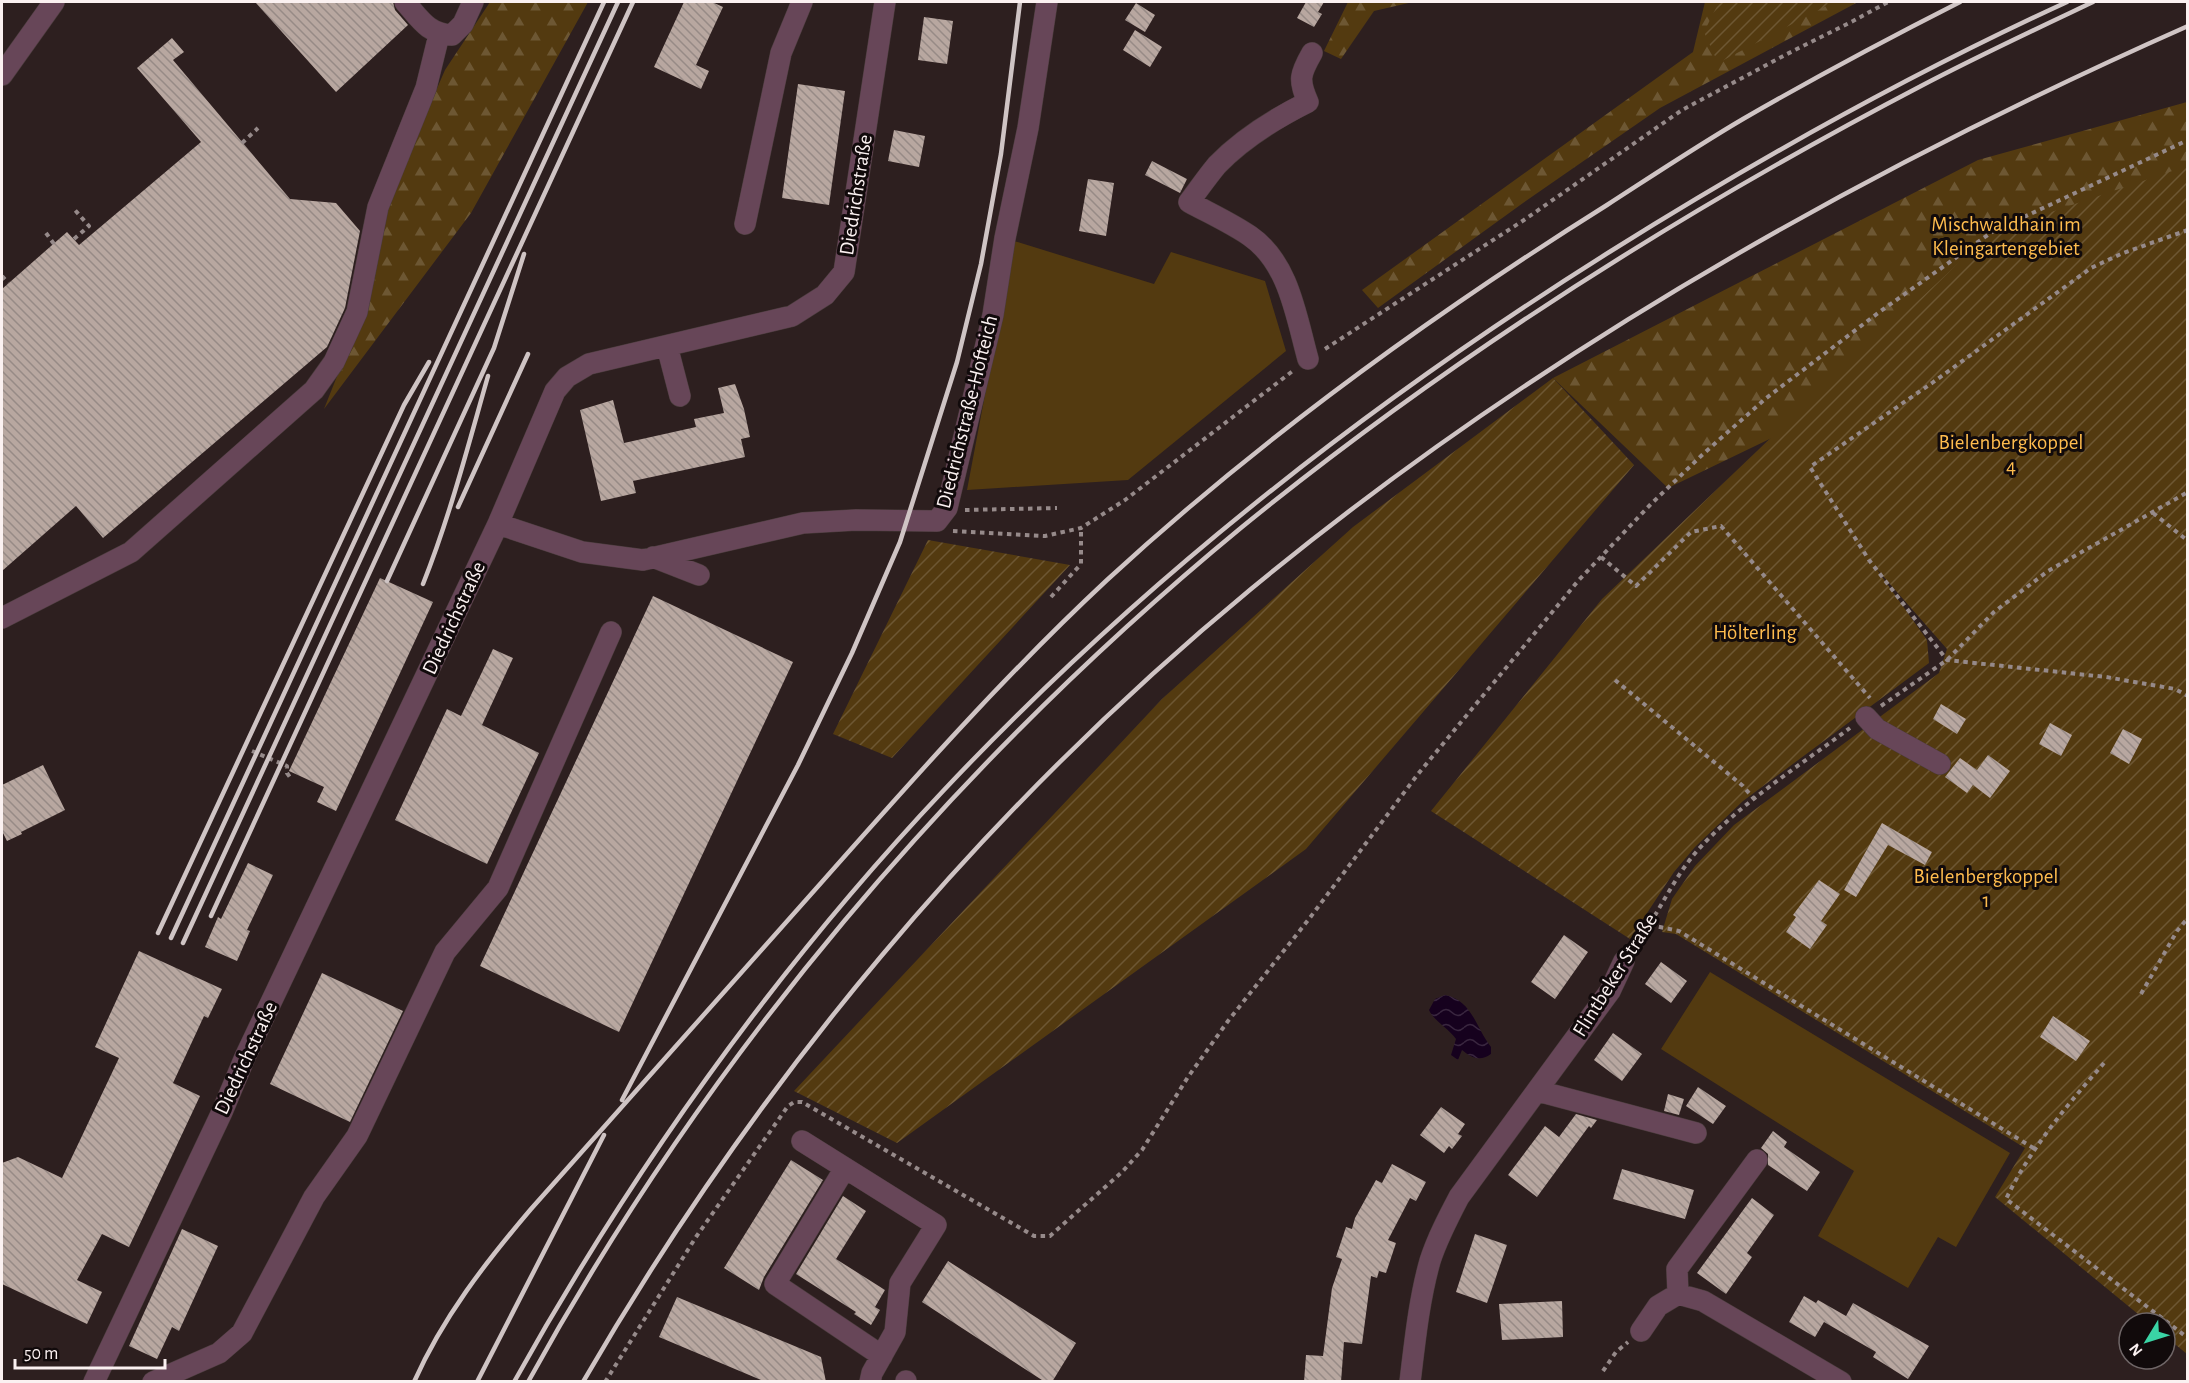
<svg xmlns="http://www.w3.org/2000/svg" width="2189" height="1383" viewBox="0 0 2189 1383" font-family="'Alegreya Sans',sans-serif">
	<style>
		.grass { fill: #533a10 }
		.forest { fill: url(#forest-firs) }
		.garden { fill: url(#garden-furrows) }
		.water { fill: url(#water-waves) }
		.building { fill: url(#building-back-hatch) }
		.lines { fill: none; stroke-linecap: round; stroke-linejoin: round }
		.minor-casing { stroke: #4a3c3c; stroke-width: 22 }
		.path { stroke: #968a8a; stroke-width: 4; stroke-dasharray: 4.5 4.5; stroke-linecap: butt }
		.minor { stroke: #674658; stroke-width: 21 }
		.rail { stroke: #cfc4c4; stroke-width: 4.5 }
		.labels { text-anchor: middle; dominant-baseline: central; stroke-width: 6; stroke-linejoin: round; paint-order: stroke }
		.street-label { font-size: 21px; fill: #fbf1f1; stroke: #110a0b }
		.park-label { font-size: 21px; fill: #febc4e; stroke: #110a0b }
	</style>
	<defs>
		<pattern id="forest-firs" width="22" height="20" patternUnits="userSpaceOnUse" patternTransform="scale(1.5)"><rect width="22" height="20" fill="#533a10"/><path d="M5 1l3.5 6h-7zM16 11l3.5 6h-7z" fill="#6d5733"/></pattern>
		<pattern id="garden-furrows" width="10" height="10" patternUnits="userSpaceOnUse" patternTransform="scale(1.5)"><rect width="10" height="10" fill="#533a10"/><path d="M-1 1l2-2M0 10L10 0M9 11l2-2" fill="none" stroke="#6d5733"/></pattern>
		<pattern id="water-waves" width="16" height="10" patternUnits="userSpaceOnUse" patternTransform="scale(1.5)"><rect width="16" height="10" fill="#16011e"/><path d="M0 5q4-4 8 0t8 0" fill="none" stroke="#39263f"/></pattern>
		<pattern id="building-back-hatch" width="6" height="6" patternUnits="userSpaceOnUse" patternTransform="scale(1.5)"><rect width="6" height="6" fill="#b8a7a0"/><path d="M-1 5l2 2M0 0l6 6M5-1l2 2" fill="none" stroke="#978a86"/></pattern>
	</defs>
	<rect width="100%" height="100%" fill="#2d1f1f"/>
	<path class="grass" d="M1014,241L1154,284L1171,252L1265,281L1286,351L1128,480L967,490Z
		M1710,972L2010,1153L1956,1247L1938,1237L1908,1288L1818,1236L1854,1171L1661,1049Z"/>
	<path class="forest" d="M490,2H588L471,213L324,409L369,296L388,201L445,70Z
		M1348,2H1413L1374,11L1341,59L1324,51Z
		M1705,2H1858L1660,108L1523,203L1378,308L1362,290L1693,52Z
		M2187,102V238L1668,488L1553,378L1978,160Z"/>
	<path class="garden" d="M1719,2H1834L1718,63L1704,32Z
		M2187,166V1354L2165,1336V1323H2149L1995,1197L2025,1148L1676,934L1662,932L1672,899L1695,866L1734,825L1939,673L1947,649L1875,567L1927,640L1929,663L1743,801L1695,847L1674,872L1630,939L1431,811L1602,599L1779,430L1992,232Z
		M1553,378L1634,465L1306,849L897,1143L794,1091L1162,699L1353,527Z
		M928,540L1070,565L892,758L833,734Z"/>
	<path class="water" d="M1445,995C1472,1000 1476,1028 1491,1047V1054C1480,1062 1472,1058 1462,1050L1458,1060L1451,1055L1456,1039C1448,1028 1433,1020 1429,1010L1435,999Z"/>
	<path class="building" d="M255,2H393L395,10L408,25L336,92Z
		M684,2H712L723,7L696,65L709,71L701,89L654,67Z
		M1306,2H1324L1318,12L1322,14L1314,27L1297,18Z
		M1136,3L1155,15L1145,32L1125,20Z
		M924,17L953,21L947,64L918,60Z
		M1135,30L1162,47L1150,67L1123,50Z
		M172,38L184,52L173,60L290,199L336,203L360,231L345,308L327,347L103,538L76,506L2,571V289L67,232L79,245L201,142L137,68Z
		M798,84L845,91L829,205L782,198Z
		M894,130L925,136L919,167L888,161Z
		M1152,161L1187,179L1180,193L1145,175Z
		M1088,179L1114,183L1106,236L1079,231Z
		M735,384L744,409L750,437L741,439L745,457L633,481L636,493L601,501L580,410L613,400L624,443L696,427L694,419L724,413L718,388Z
		M380,578L433,602L336,811L317,802L324,787L289,771Z
		M653,596L793,662L619,1032L480,966Z
		M493,649L513,658L482,725L539,753L487,864L395,820L447,709L461,716Z
		M1941,704L1966,719L1957,734L1933,719Z
		M2050,723L2072,735L2061,756L2039,744Z
		M2123,729L2142,739L2129,764L2110,753Z
		M1988,755L2010,771L1990,798L1973,785L1967,793L1945,777L1960,758L1977,770Z
		M43,765L65,810L21,832L22,834L7,841L2,831V785Z
		M1882,823L1932,852L1925,865L1888,845L1856,897L1844,890Z
		M248,863L273,875L247,930L250,931L237,961L205,947L218,917L221,919Z
		M1819,880L1840,894L1821,921L1827,925L1810,949L1786,932L1796,917L1793,915Z
		M1564,935L1588,952L1555,999L1531,982Z
		M139,951L222,989L208,1018L204,1016L173,1083L200,1096L129,1247L102,1234L77,1280L102,1292L87,1324L2,1284V1163L18,1157L62,1178L119,1058L95,1047Z
		M1661,962L1687,981L1671,1003L1645,984Z
		M322,973L403,1011L350,1122L270,1084Z
		M2053,1016L2090,1041L2076,1061L2040,1037Z
		M1613,1033L1642,1054L1622,1081L1594,1060Z
		M1698,1087L1726,1106L1713,1124L1686,1106Z
		M1668,1094L1684,1099L1679,1115L1664,1111Z
		M1441,1107L1465,1124L1458,1134L1462,1136L1452,1149L1449,1146L1444,1153L1420,1135Z
		M1576,1114L1597,1120L1591,1128L1589,1126L1537,1197L1508,1175L1545,1126L1559,1137Z
		M1773,1131L1787,1142L1784,1147L1820,1172L1807,1191L1768,1165V1154L1761,1148Z
		M791,1160L823,1180L764,1277L759,1290L724,1268Z
		M1392,1164L1426,1182L1416,1201L1410,1198L1388,1240L1396,1243L1386,1273L1379,1271L1377,1278L1371,1276L1362,1344L1344,1342L1341,1382H1304L1306,1355L1323,1356L1332,1288L1342,1259L1336,1257L1346,1227L1352,1229L1355,1218L1376,1180L1382,1183Z
		M1622,1169L1694,1190L1685,1219L1613,1199Z
		M843,1196L866,1211L836,1259L885,1290L875,1307L880,1310L871,1325L854,1314L856,1312L796,1274Z
		M1752,1198L1774,1215L1747,1253L1752,1257L1726,1294L1697,1273Z
		M182,1229L218,1246L179,1331L172,1327L157,1359L129,1346Z
		M1475,1234L1507,1245L1487,1303L1456,1292Z
		M948,1261L1076,1343L1052,1382H1045L922,1302Z
		M1804,1296L1816,1303L1818,1300L1846,1316L1853,1303L1929,1346L1908,1379L1873,1357L1876,1352L1824,1322L1815,1337L1789,1322Z
		M677,1297L821,1357L826,1382H766L659,1337Z
		M1562,1301L1563,1337L1502,1340L1499,1304Z"/>
	<g class="lines">
		<defs>
			<path id="minor" d="M405,2C420,19 428,34 452,35L463,24L473,2
				M2,75L54,2
				M745,224L781,53L802,2
				M667,346L680,396
				M1308,359C1296,316 1289,263 1250,236C1231,223 1209,213 1189,202C1198,190 1207,177 1217,165C1243,138 1274,119 1308,102C1298,80 1300,74 1312,53
				M498,524L582,552L643,560L803,523L856,520L937,521L947,508L993,315L1005,238L1028,128L1047,2
				M653,557L699,575
				M2,618L131,552L314,390L334,362L357,312L378,207L426,88L439,35
				M1866,717L1877,729L1940,764
				M1538,1091L1696,1133
				M802,1141L936,1225L900,1283L895,1332L872,1373L870,1382
				M845,1168L775,1284L882,1356
				M1678,1294L1677,1269L1757,1160
				M1641,1331L1658,1306L1678,1294L1703,1301L1841,1382
				M94,1382L222,1112L245,1057L498,524L555,391L567,377L589,364L792,316L825,295L844,272L885,2
				M153,1382L219,1353L242,1333L314,1197L357,1136L445,952L498,888L611,632
				M906,1382V1381
				M1410,1382C1415,1341 1419,1300 1430,1261C1437,1239 1448,1218 1459,1197L1610,991L1624,961"/>
		</defs>
		<use href="#minor" class="minor-casing"/>
		<path class="path" d="M242,143L258,128
			M2188,230L2123,253L2091,268L1932,383L1810,467L1869,560L1947,660L2106,677L2175,689L2188,696
			M46,233L54,244
			M74,239L89,226L74,209
			M2,276L8,283
			M1325,349L1524,220L1682,110L1787,54L1853,21L1888,2
			M965,510L1057,508
			M2153,513L2188,541
			M953,531L1045,536L1081,528L1125,500L1294,370
			M1601,557L1636,586L1691,532L1721,526L1870,698
			M1051,597L1081,564V528
			M1615,680L1743,786L1754,799
			M1881,706L1947,660L1994,612L2048,571L2188,492
			M252,751L287,766V773L292,780
			M1650,925L1679,931L2035,1149
			M1635,946C1658,915 1672,880 1697,851C1739,804 1799,766 1850,728
			M2141,994L2177,931L2188,918
			M2104,1063C2068,1104 2030,1149 2006,1199L2188,1338
			M1603,1371L1616,1352L1628,1342
			M605,1382L696,1237L788,1106L794,1102H802L1034,1236H1050L1122,1172L1142,1150L1188,1077L1228,1021L1309,919L1418,774L1578,581L1650,505L1701,456L1765,399L1878,313L1992,232L2188,140"/>
		<use href="#minor" class="minor"/>
		<path class="rail" d="M458,507L528,354
			M387,581L494,348L524,254
			M423,584C450,516 468,446 488,376
			M211,916L633,2
			M158,933L404,405L429,362
			M171,938L604,2
			M183,943L618,2
			M622,1100L798,765L852,653L900,542L957,362L981,264L1001,154L1020,2
			M414,1382C443,1317 485,1263 531,1209C627,1101 724,992 821,883C913,779 1005,675 1107,580C1261,438 1430,316 1607,205C1652,176 1697,146 1743,119C1814,78 1887,39 1960,2
			M477,1382L604,1135
			M514,1382C633,1169 776,968 944,790C1141,581 1367,404 1611,251C1758,159 1910,74 2067,2
			M528,1382C708,1055 954,764 1242,527C1451,357 1682,211 1921,86C1978,56 2036,29 2093,2
			M583,1382C757,1081 983,810 1251,589C1533,356 1854,174 2188,26"/>
	</g>
	<g class="labels">
		<g class="street-label">
			<text transform="translate(856 195) rotate(-81)">Diedrichstraße</text>
			<text transform="translate(967 412) rotate(-76)">Diedrichstraße-Hofteich</text>
			<text transform="translate(454 618) rotate(-65)">Diedrichstraße</text>
			<text transform="translate(1615 975) rotate(-58)">Flintbeker Straße</text>
			<text transform="translate(246 1058) rotate(-65)">Diedrichstraße</text>
		</g>
		<g class="park-label">
			<text x="2006" y="224">Mischwaldhain im<tspan x="2006" dy="24">Kleingartengebiet</tspan></text>
			<text x="2011" y="442">Bielenbergkoppel<tspan x="2011" dy="24">4</tspan></text>
			<text x="1755" y="632">Hölterling</text>
			<text x="1986" y="876">Bielenbergkoppel<tspan x="1986" dy="24">1</tspan></text>
		</g>
	</g>
	<rect width="2189" height="1383" fill="none" stroke="#fbf1f1" stroke-width="6"/>
	<g transform="translate(2147 1341) rotate(232)"><circle r="28" fill="#110a0b" stroke="#6f6667" stroke-width="1.5"/>
	<path d="M0-4.5L10 22L0 15L-10 22Z" fill="#3ad4a5"/>
	<text y="-9" font-size="16" font-weight="bold" text-anchor="middle" fill="#fbf1f1">N</text>
	</g>
	<path d="M15 1359v9h150v-9" fill="none" stroke="#fbf1f1" stroke-width="3"/>
	<text x="24" y="1359" font-size="18" fill="#fbf1f1" stroke="#110a0b" stroke-width="4.5" paint-order="stroke">50 m</text>
</svg>
